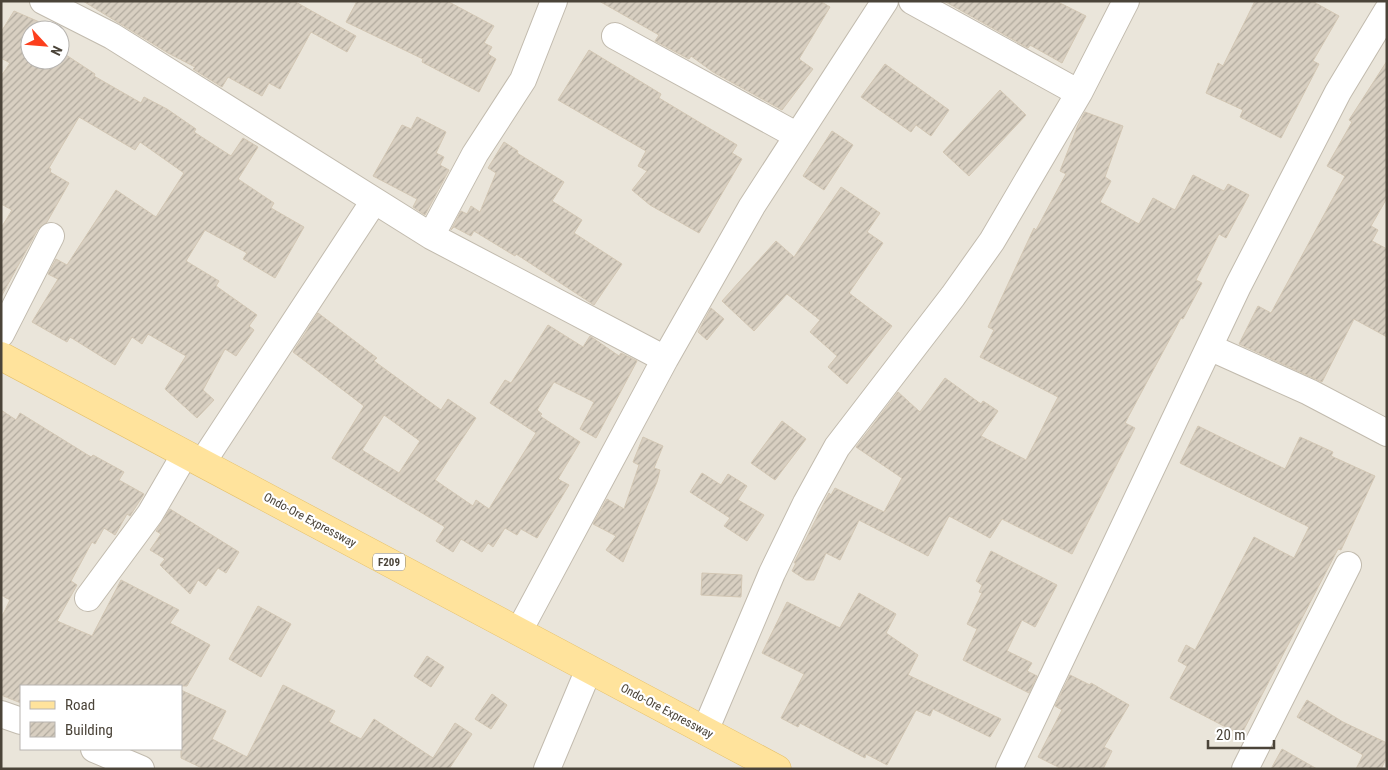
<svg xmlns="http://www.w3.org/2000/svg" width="1388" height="770" viewBox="0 0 1388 770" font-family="'Roboto Condensed',sans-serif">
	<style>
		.residential { fill: #eae5da; fill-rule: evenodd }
		.building { fill: url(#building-hatch); stroke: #d3c7b4; fill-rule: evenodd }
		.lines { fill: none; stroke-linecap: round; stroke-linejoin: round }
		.minor-casing { stroke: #c2bbae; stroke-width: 28 }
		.primary-casing { stroke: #e6c16a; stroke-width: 29 }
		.minor { stroke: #fff; stroke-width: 26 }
		.primary { stroke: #ffe39c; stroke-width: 28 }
		.labels { text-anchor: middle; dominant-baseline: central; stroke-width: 4.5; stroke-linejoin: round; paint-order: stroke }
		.shield { fill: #fff; stroke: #817c74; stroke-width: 1 }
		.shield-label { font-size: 11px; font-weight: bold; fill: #4b4439 }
		.street-label { font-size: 12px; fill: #4b4439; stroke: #fff }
	</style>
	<defs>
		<pattern id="building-hatch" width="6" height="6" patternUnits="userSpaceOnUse" patternTransform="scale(1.25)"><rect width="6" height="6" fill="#d8cfc1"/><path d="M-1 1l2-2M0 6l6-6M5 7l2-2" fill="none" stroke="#b1aa9e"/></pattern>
	</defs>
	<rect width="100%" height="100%" fill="#f6f3ec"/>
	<path class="residential" d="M1,1H1387V769H1ZM30,30H60V60H30ZM21,686H181V749H21Z"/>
	<path class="building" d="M83,1H294L356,36L347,52L311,32L280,89L269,83L262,96L228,77L222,87L193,69L195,67L168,53Z
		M357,1H447L494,26L484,43L492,47L488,54L496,59L479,92L422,62L423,59L346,22Z
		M599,1H820L830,7L799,59L813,69L782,110L713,72L691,56L689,59L655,41L659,35Z
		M944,1H1056L1086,16L1062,63L1030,45L1028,48Z
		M1255,1H1312L1339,16L1313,61L1319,64L1281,138L1240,117L1243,110L1206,93L1218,63L1223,66Z
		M14,11L44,24L40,30H30V60H60V51L95,74L94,76L141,103L144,97L167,109L196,129L194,132L231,156L243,138L258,147L238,179L274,203L271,208L304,227L275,278L243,259L247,253L205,230L186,261L219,281L216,286L257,315L249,326L254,330L236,356L225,349L203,390L214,400L197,418L165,389L186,356L148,334L142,344L132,337L115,365L70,337L67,342L32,322L58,279L48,274L56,259L67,265L116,190L156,217L184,173L140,142L135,150L79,117L49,168L51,169L50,172L69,183L47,222L38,229L1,297V228L12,210L1,204V76L10,63L1,58V32Z
		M589,50L661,94L659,98L737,145L732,153L742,159L699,233L650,205L632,190L647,171L638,166L646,151L558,100Z
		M1387,61V198L1371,226L1378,230L1372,241L1387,249V337L1354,319L1322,382L1239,344L1258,306L1271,313L1345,176L1327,166L1352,122L1349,120Z
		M885,64L949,110L931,136L916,125L911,132L861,97Z
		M1000,90L1026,115L969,176L943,152Z
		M1085,112L1123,126L1105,177L1111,181L1100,202L1139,224L1153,198L1175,210L1193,175L1224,191L1228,184L1249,195L1226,238L1219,234L1196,280L1202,283L1183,319L1181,318L1125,423L1135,428L1072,554L1002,519L990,538L949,516L928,556L859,520L840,560L826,553L814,580H806L792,571L796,563H794L829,493L831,495L835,488L884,512L902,478L856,447L898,392L920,412L945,378L981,404L983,401L998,411L981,436L1026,460L1058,397L980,357L994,330L988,327L1034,228L1036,230L1066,174L1060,171L1078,125Z
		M417,117L446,132L436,153L444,157L440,165L449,170L425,215L413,207L417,199L373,176L402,125L411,129Z
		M832,131L853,145L824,190L803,176Z
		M504,142L518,151L517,153L564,182L552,201L582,220L574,233L622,264L594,305L516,254L515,256L474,231L471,236L454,227L451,230L461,211L467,214L471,206L480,212L496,173L488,168Z
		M841,187L880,213L867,232L883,243L849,293L892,326L847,384L828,367L837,356L810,332L820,320L787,294L754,331L722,301L776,241L794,257Z
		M711,308L724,319L707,340L698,332Z
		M318,313L377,358L374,361L441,410L448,399L476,418L435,480L473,506L476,500L489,509L536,433L490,403L505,380L511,383L548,325L583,347L590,336L619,356L621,353L637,361L596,438L580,429L594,402L554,382L537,410L542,414L540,416L580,442L558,479L569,485L537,538L521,529L517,535L505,528L493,547L488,543L482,552L461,539L453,552L436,541L445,527L332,458L364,406L293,352ZM384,415L420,441L399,473L362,450Z
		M1,410L16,420L20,413L91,457L93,455L124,472L119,480L144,494L130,516L127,514L115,535L104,528L95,544L92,542L71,581L77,585L57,621L92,636L121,580L179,610L170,623L210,645L187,686H21V703L1,695V618L10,600L1,595Z
		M782,421L806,439L775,480L751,463Z
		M1198,426L1285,469L1300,437L1333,452L1331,456L1375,476L1341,550L1338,549L1241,735L1170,698L1187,666L1178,661L1186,645L1195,650L1254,537L1294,558L1309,527L1180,463Z
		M643,437L663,446L654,468L660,470L657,482L623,562L606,550L616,536L593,524L607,499L624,509L639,465L633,462Z
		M702,473L721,485L728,474L747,486L738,500L764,515L747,541L724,526L730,518L690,492Z
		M170,509L239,552L226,573L218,568L206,586L198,580L190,594L160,565L165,559L150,550L161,534L156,531Z
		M991,551L1057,585L1035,627L1022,620L1007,651L1032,663L1027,671L1037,676L1029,693L963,660L977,629L967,624L982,593L979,592L982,585L976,581Z
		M702,573L742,575L741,597L701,595Z
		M859,593L896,614L886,633L918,655L908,675L1001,719L990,737L933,709L930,716L916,710L887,765L866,754L865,758L800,723L798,727L781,718L804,674L762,653L787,602L840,628Z
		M258,606L291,624L261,677L229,659Z
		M427,656L444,667L431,687L414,676Z
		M1070,675L1090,685L1091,683L1129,705L1104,747L1112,751L1103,769H1062L1038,757L1062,710L1055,706Z
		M283,685L335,711L329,722L361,739L374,719L433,758L455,723L472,734L449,769H204L181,758V690L226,711L212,739L247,757Z
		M492,694L507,705L491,729L475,719Z
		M1307,700L1343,722L1387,743V757L1381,769H1356L1363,755L1297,717Z
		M1282,749L1317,769H1271Z"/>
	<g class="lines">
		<defs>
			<path id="minor" d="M43,1L112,36L431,236L665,359
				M912,1L1079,93
				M615,36L796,135
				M431,236L475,154L523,80L554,1
				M1,334L51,236
				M1209,347L1309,392L1387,433
				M202,463L374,201
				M88,598L150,514L185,454
				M519,631L665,359L752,206L885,1
				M1,714L21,721
				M705,731L772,573L806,503L837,447L953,296L992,241L1079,93L1126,1
				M94,749L141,769
				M547,769L589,669
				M1009,769L1238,286L1338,92L1387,11
				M1245,769L1348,565"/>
			<path id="primary" d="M1,356L777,769"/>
		</defs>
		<use href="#minor" class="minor-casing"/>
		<use href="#primary" class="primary-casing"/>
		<use href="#minor" class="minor"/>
		<use href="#primary" class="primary"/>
	</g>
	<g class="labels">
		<rect class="shield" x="373" y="553.5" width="32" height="17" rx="4"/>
		<g class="shield-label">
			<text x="389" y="562">F209</text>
		</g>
		<g class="street-label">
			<text transform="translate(310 520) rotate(28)">Ondo-Ore Expressway</text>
			<text transform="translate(667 711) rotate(28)">Ondo-Ore Expressway</text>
		</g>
	</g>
	<rect width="1388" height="770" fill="none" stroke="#4b4439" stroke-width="5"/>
	<rect x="20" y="685" width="162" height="65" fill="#ffffff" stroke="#b7b4b0"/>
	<rect x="30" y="701" width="25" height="8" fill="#ffe39c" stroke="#b7b4b0"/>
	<text x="65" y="710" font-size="15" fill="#4b4439">Road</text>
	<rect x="30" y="722" width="25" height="15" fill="url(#building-hatch)" stroke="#b7b4b0"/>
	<text x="65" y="735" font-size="15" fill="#4b4439">Building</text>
	<g transform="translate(45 45) rotate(116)"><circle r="24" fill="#ffffff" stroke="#b7b4b0"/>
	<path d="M0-4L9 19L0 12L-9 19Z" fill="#fc3f1d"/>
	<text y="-8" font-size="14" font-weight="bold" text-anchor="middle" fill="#4b4439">N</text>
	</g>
	<path d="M1208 740v8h66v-8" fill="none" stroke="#4b4439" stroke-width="2.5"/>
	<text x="1216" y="740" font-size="15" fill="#4b4439" stroke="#ffffff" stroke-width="4" paint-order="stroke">20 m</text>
</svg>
